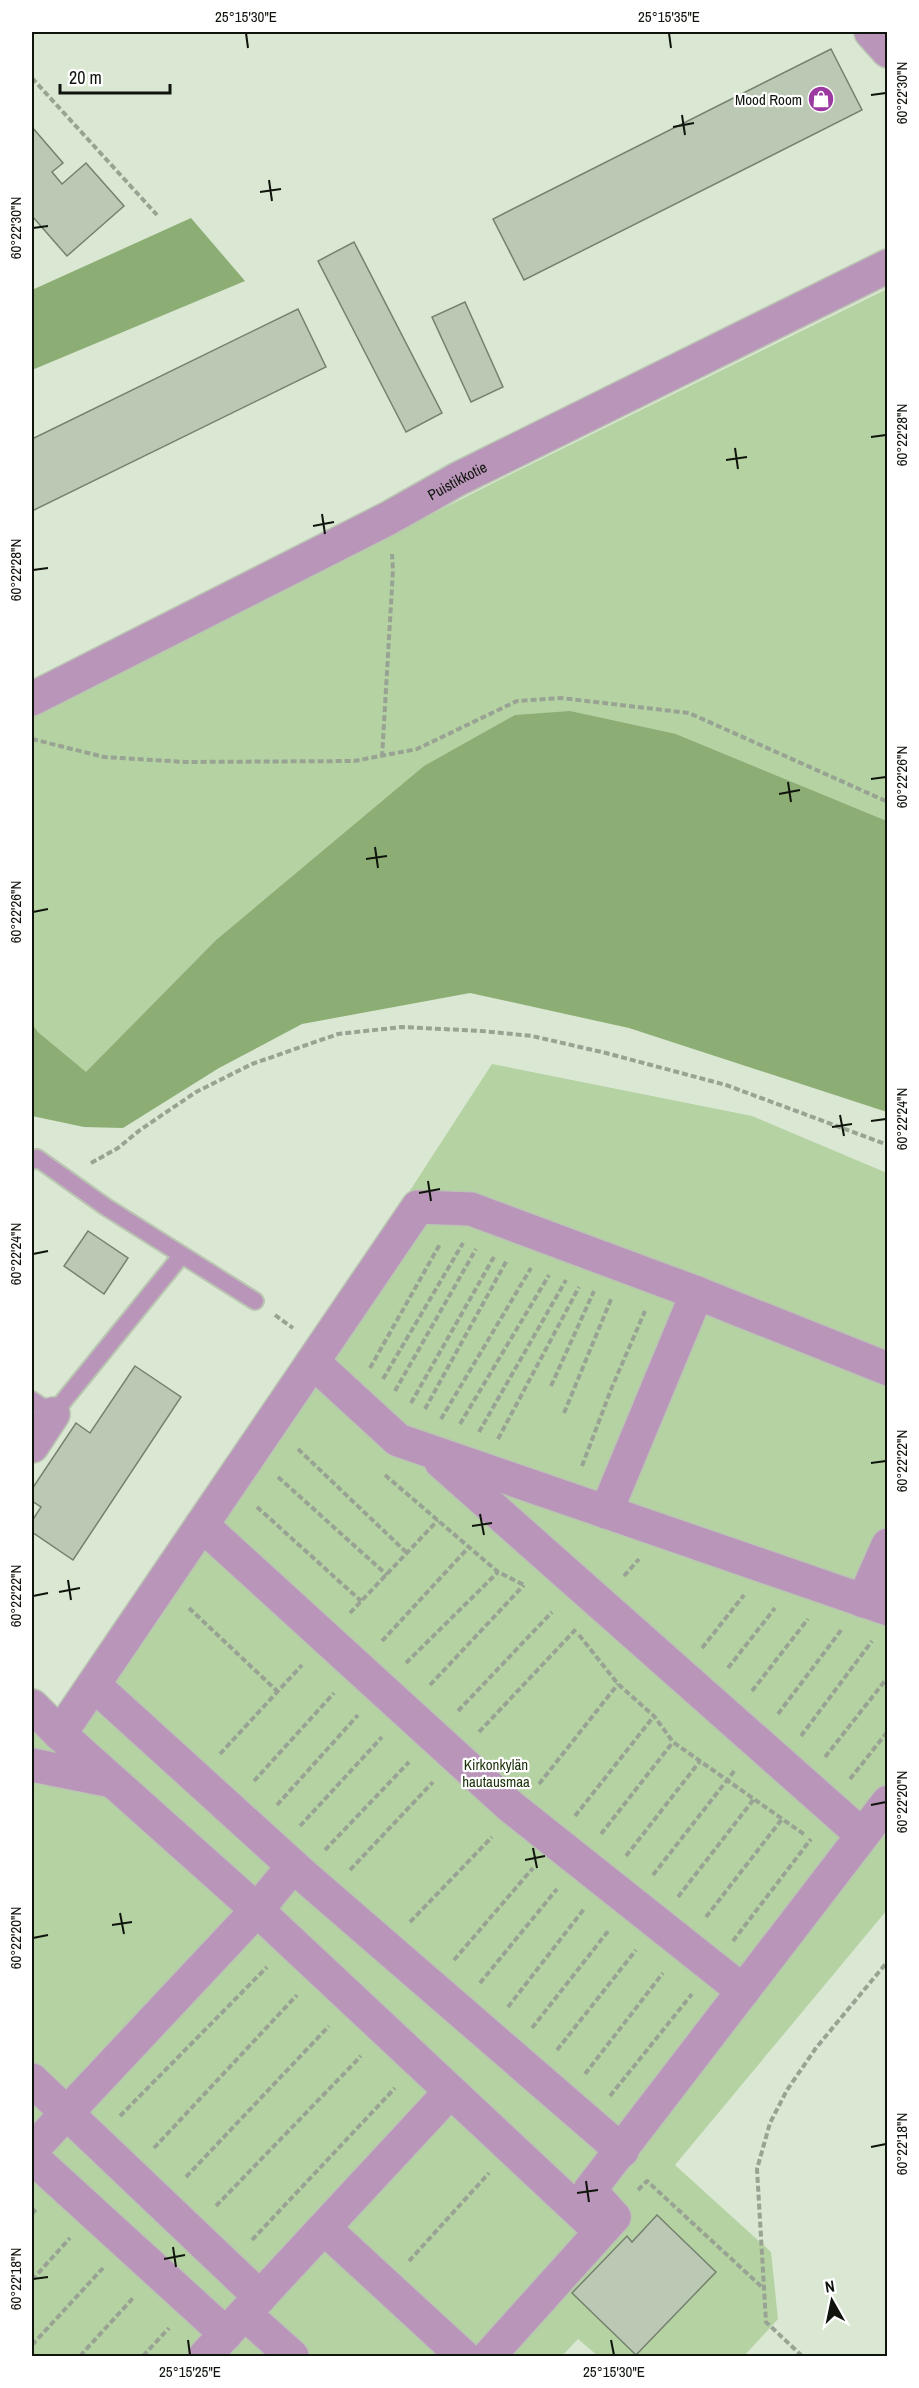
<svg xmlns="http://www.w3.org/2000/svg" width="919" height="2388" viewBox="0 0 919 2388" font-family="'Archivo Narrow',sans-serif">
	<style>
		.green { fill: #b5d2a3 }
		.forest { fill: #8cae75 }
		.building { fill: #bbc8b3; stroke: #75816e; stroke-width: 1.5 }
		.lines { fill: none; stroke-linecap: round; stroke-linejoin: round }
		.lane-casing { stroke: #bac5b2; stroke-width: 20 }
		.street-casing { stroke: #bac5b2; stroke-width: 36 }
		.path { stroke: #99a393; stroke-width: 4; stroke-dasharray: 6 3; stroke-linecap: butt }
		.lane { stroke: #b995ba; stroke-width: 16 }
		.street { stroke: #b995ba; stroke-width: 33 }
		.ticks { fill: none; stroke: #0f140c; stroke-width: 2 }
		.labels { text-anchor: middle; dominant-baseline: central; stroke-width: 4.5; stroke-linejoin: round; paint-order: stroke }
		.poi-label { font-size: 15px; fill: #0f140c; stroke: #fff; text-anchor: end }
		.street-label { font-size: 15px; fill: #0f140c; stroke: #fff }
		.park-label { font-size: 15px; fill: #1c3208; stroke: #fff }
		.neatline { fill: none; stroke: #0f140c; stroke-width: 2 }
		.ticks-label { font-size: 15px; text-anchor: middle; fill: #0f140c }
	</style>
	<rect width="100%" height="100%" fill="#dae7d2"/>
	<path class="green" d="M887,289V821L676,734L215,941L86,1073L38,1032L32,1024V717L507,476Z
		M492,1064L752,1116L887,1173V1910L675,2165L771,2252L778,2319L744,2356H598L578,2339L562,2356H32V1692L65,1723Z"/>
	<path class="forest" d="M191,218L245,281L32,370V290Z
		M570,711L676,734L887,821V1112L629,1028L470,993L302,1024L219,1068L123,1128L84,1127L32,1116V1024L38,1032L86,1072L215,941L424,766L515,715Z"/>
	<path class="building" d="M831,49L862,110L524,280L493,219Z
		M32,127L63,163L52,172L62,184L86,163L124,206L67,256L32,216Z
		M354,242L442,413L406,432L318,261Z
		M465,302L503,387L471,402L432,317Z
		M298,309L326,367L32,511V439Z
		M88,1231L128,1258L104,1294L64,1266Z
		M135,1366L181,1397L73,1560L32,1532V1521L41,1507L32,1501V1489L76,1423L90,1433Z
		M657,2215L716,2272L636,2355L572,2293L627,2236L632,2242Z"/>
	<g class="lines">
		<defs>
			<path id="lane" d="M32,1161L37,1158L106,1207L255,1301
				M32,1400L53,1414L181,1256"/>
			<g id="street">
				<path d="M871,32L888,51"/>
				<path id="s1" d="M32,699L389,518L458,479L888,266"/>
				<path d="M313,1362L398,1440L888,1609"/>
				<path d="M32,1446L53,1414"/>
				<path d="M441,1462L862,1835"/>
				<path d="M606,1512L697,1293"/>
				<path d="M202,1525L510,1806L743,1991"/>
				<path d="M863,1601L888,1545"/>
				<path d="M94,1685L302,1874L622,2151"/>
				<path d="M32,1706L60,1734L257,1910L587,2219L614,2217"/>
				<path d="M60,1734L418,1207L471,1209L697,1293L888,1369"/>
				<path d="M32,1765L112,1781"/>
				<path d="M32,2080L260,2297"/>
				<path d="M32,2150L257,1910L293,1866"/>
				<path d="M32,2157L226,2334"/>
				<path d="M324,2228L463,2356"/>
				<path d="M245,2314L292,2356"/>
				<path d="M205,2356L450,2092"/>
				<path d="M489,2356L614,2217L590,2190L888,1802"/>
			</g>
		</defs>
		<use href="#lane" class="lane-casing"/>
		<use href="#street" class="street-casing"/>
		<path class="path" d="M32,78L157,215
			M32,739L104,757L185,762L354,761L417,749L517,701L561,698L689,713L888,802
			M382,757L393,570L392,554
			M91,1163L118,1148L140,1130L196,1092L252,1064L338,1034L402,1027L482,1031L532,1036L606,1053L726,1085L888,1145
			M275,1315L293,1328
			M370,1368L440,1244
			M383,1379L463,1243
			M551,1386L594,1291
			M395,1391L476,1249
			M411,1403L495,1255
			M425,1409L507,1260
			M564,1413L612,1297
			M441,1419L531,1268
			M460,1424L549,1275
			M479,1432L566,1280
			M498,1439L579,1287
			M298,1449L407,1553
			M582,1466L612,1387L645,1311
			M385,1475L498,1572L524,1585
			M278,1477L387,1575
			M257,1507L361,1601
			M624,1576L639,1559
			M189,1608L277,1691
			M350,1613L438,1520
			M579,1635L618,1684L654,1716L673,1742L805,1835
			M382,1641L469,1547
			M702,1648L744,1595
			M406,1663L498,1572
			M728,1668L775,1608
			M430,1685L524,1585
			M752,1691L808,1619
			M458,1711L552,1612
			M778,1714L842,1629
			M479,1732L577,1628
			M801,1736L872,1641
			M220,1754L302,1665
			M825,1757L888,1677
			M850,1779L888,1731
			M254,1781L334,1693
			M539,1784L618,1684
			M277,1805L358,1715
			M575,1816L654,1716
			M300,1826L382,1737
			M601,1834L673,1742
			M325,1850L409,1762
			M626,1856L700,1761
			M350,1870L433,1782
			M653,1875L735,1770
			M678,1897L754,1799
			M706,1917L782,1819
			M410,1922L492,1837
			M733,1941L811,1839
			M454,1960L533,1868
			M480,1983L557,1889
			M508,2007L584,1909
			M532,2028L609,1930
			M557,2050L636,1950
			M585,2074L663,1973
			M610,2096L692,1994
			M120,2116L267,1967
			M154,2148L297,1995
			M186,2177L329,2026
			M638,2190L647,2181L764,2289
			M216,2206L361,2056
			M32,2214L37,2208
			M252,2240L395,2088
			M409,2261L489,2173
			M32,2280L70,2238
			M32,2345L103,2268
			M80,2356L134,2297
			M143,2356L169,2328
			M802,2356L766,2322L757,2169L770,2123L787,2090L816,2048L888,1961"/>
		<use href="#lane" class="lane"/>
		<use href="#street" class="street"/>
	</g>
	<path class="ticks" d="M246,33L248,48M669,33L671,48M871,95L886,93M682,115L685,135M673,127L694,123M269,180L272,201M260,192L281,189M33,228L48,226M871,437L886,435M735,448L738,469M726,460L747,457M322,514L325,534M313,526L334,522M33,570L48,568M871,779L886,777M788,782L791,802M779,794L800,790M375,847L378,868M366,859L387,856M33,912L48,909M840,1115L844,1136M871,1121L886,1119M832,1127L852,1124M428,1181L431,1201M419,1193L440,1189M33,1254L48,1251M871,1463L886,1461M480,1514L484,1535M472,1526L492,1523M68,1580L71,1600M59,1592L80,1588M33,1596L48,1593M871,1805L886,1802M533,1848L537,1868M525,1860L545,1856M120,1913L124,1934M112,1925L132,1922M33,1938L48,1935M871,2147L886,2144M586,2181L589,2202M577,2193L598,2190M173,2247L176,2267M164,2259L185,2255M33,2279L48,2277M188,2340L190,2355M611,2340L614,2355"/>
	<defs>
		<symbol id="shop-disc" viewBox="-11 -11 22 22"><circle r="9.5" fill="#9b39a0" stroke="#fff"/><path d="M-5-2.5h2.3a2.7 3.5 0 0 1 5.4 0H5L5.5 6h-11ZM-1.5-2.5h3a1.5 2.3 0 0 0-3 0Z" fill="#fff"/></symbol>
	</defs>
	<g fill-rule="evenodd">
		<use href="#shop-disc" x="806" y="84" width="30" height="30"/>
	</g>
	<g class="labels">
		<g class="poi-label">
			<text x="802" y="99">Mood Room</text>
		</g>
		<g class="street-label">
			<text stroke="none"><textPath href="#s1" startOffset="478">Puistikkotie</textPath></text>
		</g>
		<g class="park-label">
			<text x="496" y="1764">Kirkonkylän<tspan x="496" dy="17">hautausmaa</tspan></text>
		</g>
	</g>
	<rect width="919" height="2388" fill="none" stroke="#ffffff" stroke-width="66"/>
	<g transform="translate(832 2301) rotate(351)" stroke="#ffffff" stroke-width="4.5" paint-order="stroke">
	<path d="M0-4.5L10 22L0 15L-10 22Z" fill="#0f140c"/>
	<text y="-9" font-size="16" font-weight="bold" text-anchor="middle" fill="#0f140c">N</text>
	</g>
	<path d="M60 84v9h110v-9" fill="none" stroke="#0f140c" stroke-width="3"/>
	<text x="69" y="84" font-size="18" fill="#0f140c" stroke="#ffffff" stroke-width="4.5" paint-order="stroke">20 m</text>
	<rect x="33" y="33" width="853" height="2322" class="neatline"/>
	<g class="ticks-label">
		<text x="246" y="22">25°15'30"E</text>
		<text x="669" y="22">25°15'35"E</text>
		<text transform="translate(902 93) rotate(-90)" y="5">60°22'30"N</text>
		<text transform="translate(16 228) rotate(-90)" y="5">60°22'30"N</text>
		<text transform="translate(902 435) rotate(-90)" y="5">60°22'28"N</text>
		<text transform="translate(16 570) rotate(-90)" y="5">60°22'28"N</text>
		<text transform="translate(902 777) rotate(-90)" y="5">60°22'26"N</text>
		<text transform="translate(16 912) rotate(-90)" y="5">60°22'26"N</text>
		<text transform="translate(902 1119) rotate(-90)" y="5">60°22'24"N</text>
		<text transform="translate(16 1254) rotate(-90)" y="5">60°22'24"N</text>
		<text transform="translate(902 1461) rotate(-90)" y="5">60°22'22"N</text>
		<text transform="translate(16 1596) rotate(-90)" y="5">60°22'22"N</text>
		<text transform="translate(902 1802) rotate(-90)" y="5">60°22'20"N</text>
		<text transform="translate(16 1938) rotate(-90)" y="5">60°22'20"N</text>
		<text transform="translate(902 2144) rotate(-90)" y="5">60°22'18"N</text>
		<text transform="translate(16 2279) rotate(-90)" y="5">60°22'18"N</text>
		<text x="190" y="2377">25°15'25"E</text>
		<text x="614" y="2377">25°15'30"E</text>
	</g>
</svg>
